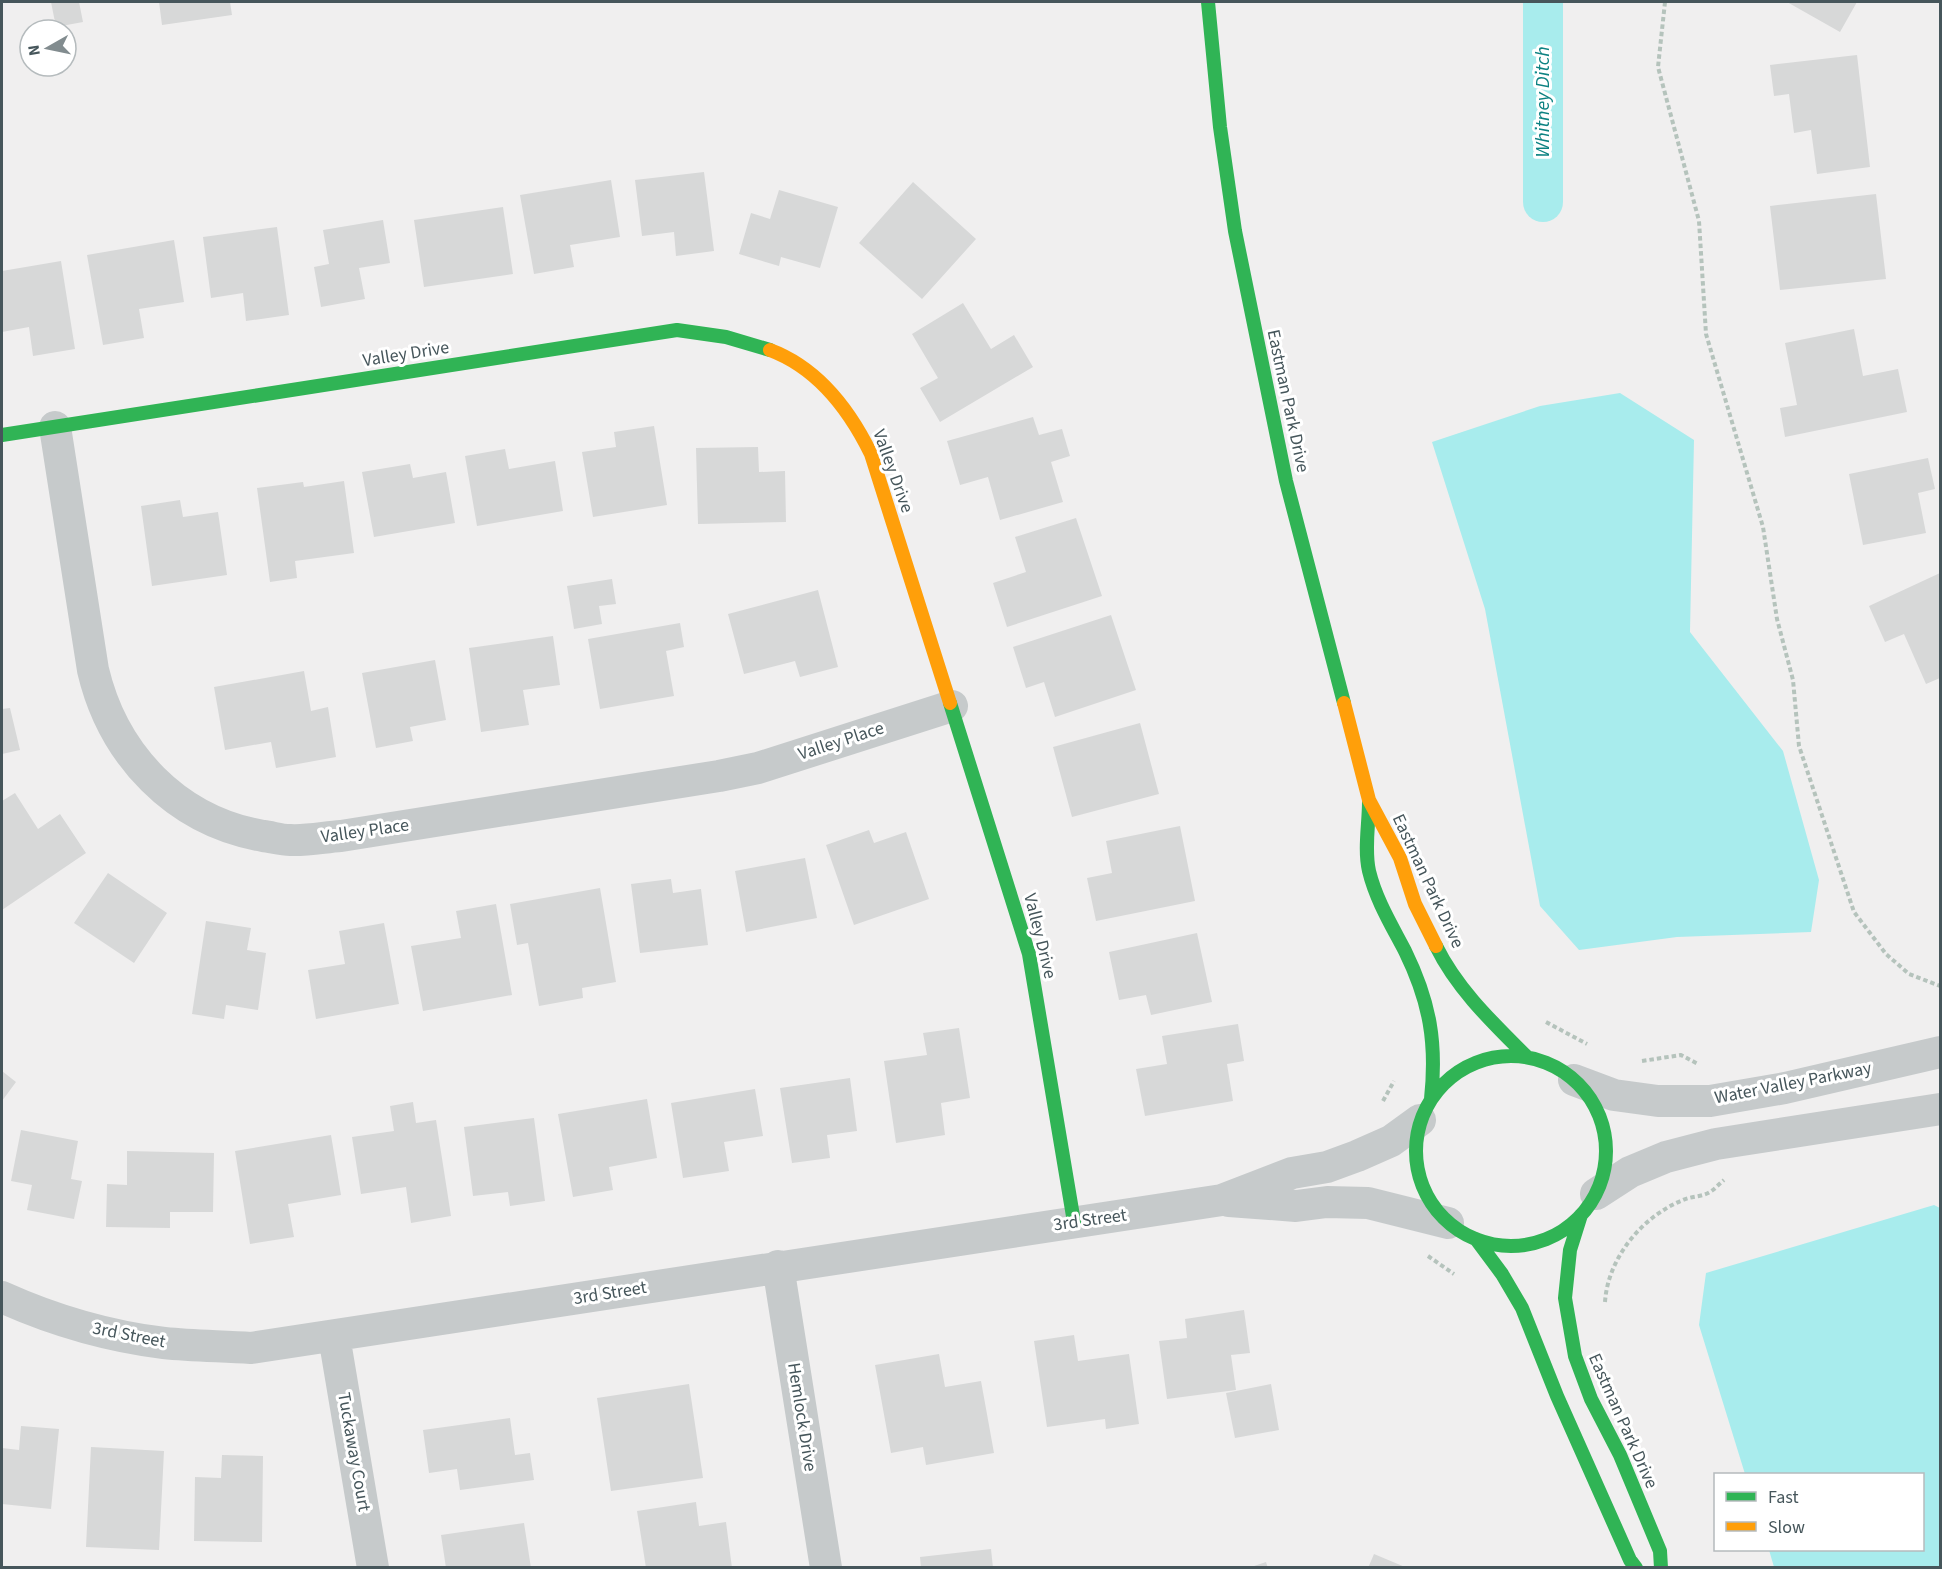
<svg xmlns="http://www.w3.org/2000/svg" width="1942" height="1569" viewBox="0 0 1942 1569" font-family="'Source Sans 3',sans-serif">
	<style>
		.water { fill: #a8eced }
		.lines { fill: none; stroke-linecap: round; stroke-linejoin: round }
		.canal { stroke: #a8eced; stroke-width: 40 }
		.building { fill: #d7d8d8 }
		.path { stroke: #b5c3bc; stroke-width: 4; stroke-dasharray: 4.5 3; stroke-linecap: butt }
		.street { stroke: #c6cacb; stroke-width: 32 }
		.fast { stroke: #30b455; stroke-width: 14 }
		.slow { stroke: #ff9f0a; stroke-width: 14 }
		.labels { text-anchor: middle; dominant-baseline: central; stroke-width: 6; stroke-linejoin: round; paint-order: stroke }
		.street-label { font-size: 18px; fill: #46565b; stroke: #fff }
		.water-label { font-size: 20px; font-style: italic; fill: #0d8282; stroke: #fff }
	</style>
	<rect width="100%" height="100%" fill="#f0efef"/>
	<path class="water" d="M1620,393L1694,440L1690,632L1783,751L1819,880L1811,932L1677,937L1579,950L1540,906L1485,609L1432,442L1540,406Z
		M1934,1205L1940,1208V1567H1774L1769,1550H1922V1474H1745L1699,1325L1706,1273Z"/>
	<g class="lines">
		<path class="canal" d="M1543,2V202"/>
	</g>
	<path class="building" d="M51,2H79L83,22L56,27Z
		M159,2H230L232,15L162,25Z
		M1787,2H1857L1840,32Z
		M1857,55L1870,167L1817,174L1811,130L1794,133L1789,94L1774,96L1770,65Z
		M704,172L714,251L676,256L674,232L642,236L635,180Z
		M611,180L620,237L570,245L574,267L534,274L520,195Z
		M913,182L976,239L922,299L859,243Z
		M779,190L838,207L820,268L781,257L779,266L739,254L751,213L770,219Z
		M1876,194L1886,279L1780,290L1770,206Z
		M503,207L513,274L424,287L414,220Z
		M383,220L390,263L359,268L365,299L321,307L314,267L329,264L323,230Z
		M277,227L289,315L246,321L243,293L211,298L203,237Z
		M174,240L184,302L139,309L144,338L103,345L87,255Z
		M61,261L75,349L33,356L29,327L2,332V271Z
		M963,303L991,349L1014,335L1033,367L940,422L920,388L938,378L912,334Z
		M1854,329L1863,376L1898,369L1907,412L1785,437L1780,408L1797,405L1785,343Z
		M1033,417L1039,435L1062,429L1070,456L1051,462L1063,502L1000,520L988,477L960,485L947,441Z
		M654,426L667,505L593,517L582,452L616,447L614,432Z
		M758,447L759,472L785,471L786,522L698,524L696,448Z
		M505,449L509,469L555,461L563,511L477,526L465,456Z
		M1928,458L1935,489L1918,493L1926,533L1863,545L1849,474Z
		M410,464L413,478L446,472L455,523L374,537L362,472Z
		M344,481L354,553L295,561L297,578L270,582L257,488L303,482L304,487Z
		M180,500L183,517L218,512L227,575L152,586L141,506Z
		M1076,518L1102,596L1007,627L993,583L1026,572L1015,537Z
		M1940,573V678L1926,684L1904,634L1885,642L1869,606Z
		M612,579L616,604L599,606L602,624L574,629L567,586Z
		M818,590L838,667L800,677L795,661L744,674L728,614Z
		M1111,615L1136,690L1055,717L1044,682L1026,688L1013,647Z
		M680,623L684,647L666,651L674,696L600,709L588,639Z
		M553,636L560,685L523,690L529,725L481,732L469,648Z
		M435,660L446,720L410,727L413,741L376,748L362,673Z
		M304,671L311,711L328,707L336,757L276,768L271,742L225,750L214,687Z
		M10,708L20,750L2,754V709Z
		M1140,723L1159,794L1072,817L1053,747Z
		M15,793L38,829L60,814L86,853L2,910V801Z
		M1180,826L1195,901L1096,921L1087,878L1112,873L1106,841Z
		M869,830L874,843L906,832L929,899L854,925L826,845Z
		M805,858L817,918L746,932L735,871Z
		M108,873L167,913L134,963L74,923Z
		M671,879L673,893L701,889L708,945L640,953L631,884Z
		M600,888L616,982L582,988L583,998L539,1006L528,943L517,945L510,904Z
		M496,904L512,995L423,1011L411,946L461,938L456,911Z
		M206,921L251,928L247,950L266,953L258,1010L226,1005L224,1019L192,1014Z
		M384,923L399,1004L316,1019L308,970L345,964L339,931Z
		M1197,933L1212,1002L1151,1015L1146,995L1119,1000L1109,952Z
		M1238,1024L1244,1061L1227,1064L1233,1101L1145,1116L1136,1069L1167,1064L1162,1036Z
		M959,1028L970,1098L941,1103L945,1135L896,1143L884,1061L927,1055L923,1033Z
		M2,1071L16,1082L2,1101Z
		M850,1078L857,1131L827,1135L830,1158L792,1163L780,1088Z
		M755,1089L763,1136L724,1142L729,1171L683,1178L671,1103Z
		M647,1099L657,1158L609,1167L613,1190L573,1197L558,1114Z
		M413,1102L416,1123L436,1120L451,1216L411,1223L406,1187L361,1194L352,1137L394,1131L390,1106Z
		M534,1118L545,1201L510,1206L508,1192L473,1196L464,1127Z
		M21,1130L78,1141L71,1179L82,1181L74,1219L27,1210L32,1185L11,1181Z
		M331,1135L341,1195L288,1204L294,1237L250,1244L235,1151Z
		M127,1151L214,1153L213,1212H170V1228L106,1227L107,1184L127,1185Z
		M1244,1310L1250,1353L1231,1355L1236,1390L1167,1399L1159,1341L1187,1338L1185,1319Z
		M1074,1335L1078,1361L1129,1354L1139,1424L1106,1429L1105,1419L1047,1427L1034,1341Z
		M939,1354L945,1387L981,1381L994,1453L926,1465L923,1447L891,1453L875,1365Z
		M689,1384L703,1478L611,1491L597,1398Z
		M1271,1384L1279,1430L1235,1438L1226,1393Z
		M510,1418L515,1455L530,1453L534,1480L460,1490L457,1469L429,1473L423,1430Z
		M21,1426L59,1429L51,1509L2,1504V1448L19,1450Z
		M91,1447L164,1451L159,1550L86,1547Z
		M222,1455L263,1456L262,1542L194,1541L195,1477L221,1478Z
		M696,1502L699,1526L726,1522L732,1568H646L637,1511Z
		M524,1523L531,1568H446L441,1535Z
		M991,1549L993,1568H921L920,1557Z
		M1374,1554L1405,1567V1568H1368Z
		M1266,1562L1268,1568H1251V1567Z"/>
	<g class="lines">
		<path class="path" d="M1665,2L1658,67L1699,221L1706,334L1763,527L1777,619L1793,680L1799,746L1854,912L1886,954L1909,974L1940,986
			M1546,1022L1587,1044
			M1642,1061L1681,1055L1698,1064
			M1383,1101L1394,1081
			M1428,1256L1454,1274
			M1605,1302C1608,1257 1643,1216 1683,1200C1692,1196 1702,1197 1710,1192C1715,1189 1719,1184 1724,1180"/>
		<path class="street" d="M55,427L93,670C113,755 176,821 263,836C272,837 281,840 290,840C307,841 325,837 341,836L719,776L758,768L952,706
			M1574,1080L1614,1095L1658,1101H1710L1785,1088L1940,1052
			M1596,1194L1630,1172L1666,1157L1716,1144L1940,1109
			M1229,1201L1296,1206L1327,1202L1368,1203L1448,1223
			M778,1266L826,1568
			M2,1297C53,1320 108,1336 164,1343C193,1346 222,1346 251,1348L1222,1200L1292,1173L1327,1167L1357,1156L1391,1141L1420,1120
			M334,1336L373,1568"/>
		<path class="fast" d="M1208,2L1220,127L1235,231L1286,481L1344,703
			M2,435L677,330L726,337L770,350
			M950,703L1029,954L1074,1222
			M1369,802C1369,824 1364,849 1369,871C1376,900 1392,926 1405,951C1430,1002 1437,1043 1431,1099
			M1436,946C1457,989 1493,1023 1527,1057
			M1416 1151a95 95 0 1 1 190 0a95 95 0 1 1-190 0Z
			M1581,1215L1570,1250L1565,1298L1575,1356L1591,1399L1620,1455L1660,1551L1661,1568
			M1476,1239L1502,1274L1522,1308L1557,1396L1630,1560L1636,1568"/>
		<path class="slow" d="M770,350C818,368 849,409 871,454L950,703
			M1344,703L1369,800L1400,858L1415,904L1436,946"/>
	</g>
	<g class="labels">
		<g class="street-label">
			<text transform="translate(406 354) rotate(-9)">Valley Drive</text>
			<text transform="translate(1288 401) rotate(78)">Eastman Park Drive</text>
			<text transform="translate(893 471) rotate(70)">Valley Drive</text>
			<text transform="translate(841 741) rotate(-18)">Valley Place</text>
			<text transform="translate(365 831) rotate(-8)">Valley Place</text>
			<text transform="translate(1428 881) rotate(65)">Eastman Park Drive</text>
			<text transform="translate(1040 936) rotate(76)">Valley Drive</text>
			<text transform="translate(1793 1083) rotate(-11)">Water Valley Parkway</text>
			<text transform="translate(1090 1220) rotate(-8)">3rd Street</text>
			<text transform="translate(610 1293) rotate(-9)">3rd Street</text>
			<text transform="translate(129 1335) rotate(11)">3rd Street</text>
			<text transform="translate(802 1417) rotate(81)">Hemlock Drive</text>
			<text transform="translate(1623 1421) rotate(66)">Eastman Park Drive</text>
			<text transform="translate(354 1452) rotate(80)">Tuckaway Court</text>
		</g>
		<g class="water-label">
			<text transform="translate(1543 102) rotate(-90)">Whitney Ditch</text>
		</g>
	</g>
	<rect width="1942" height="1569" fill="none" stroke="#46565b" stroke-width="6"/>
	<rect x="1714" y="1473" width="210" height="78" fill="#ffffff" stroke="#b5bbbd" stroke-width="1.5"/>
	<rect x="1726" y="1492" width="30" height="9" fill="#30b455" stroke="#b5bbbd" stroke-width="1.5"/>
	<text x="1768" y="1503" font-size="18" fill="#46565b">Fast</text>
	<rect x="1726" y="1522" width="30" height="9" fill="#ff9f0a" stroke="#b5bbbd" stroke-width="1.5"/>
	<text x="1768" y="1533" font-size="18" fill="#46565b">Slow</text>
	<g transform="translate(48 48) rotate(261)"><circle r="28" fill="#ffffff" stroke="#b5bbbd" stroke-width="1.5"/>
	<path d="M0-4.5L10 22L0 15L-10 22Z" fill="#828c8f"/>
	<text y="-9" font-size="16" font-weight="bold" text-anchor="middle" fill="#46565b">N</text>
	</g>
</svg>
